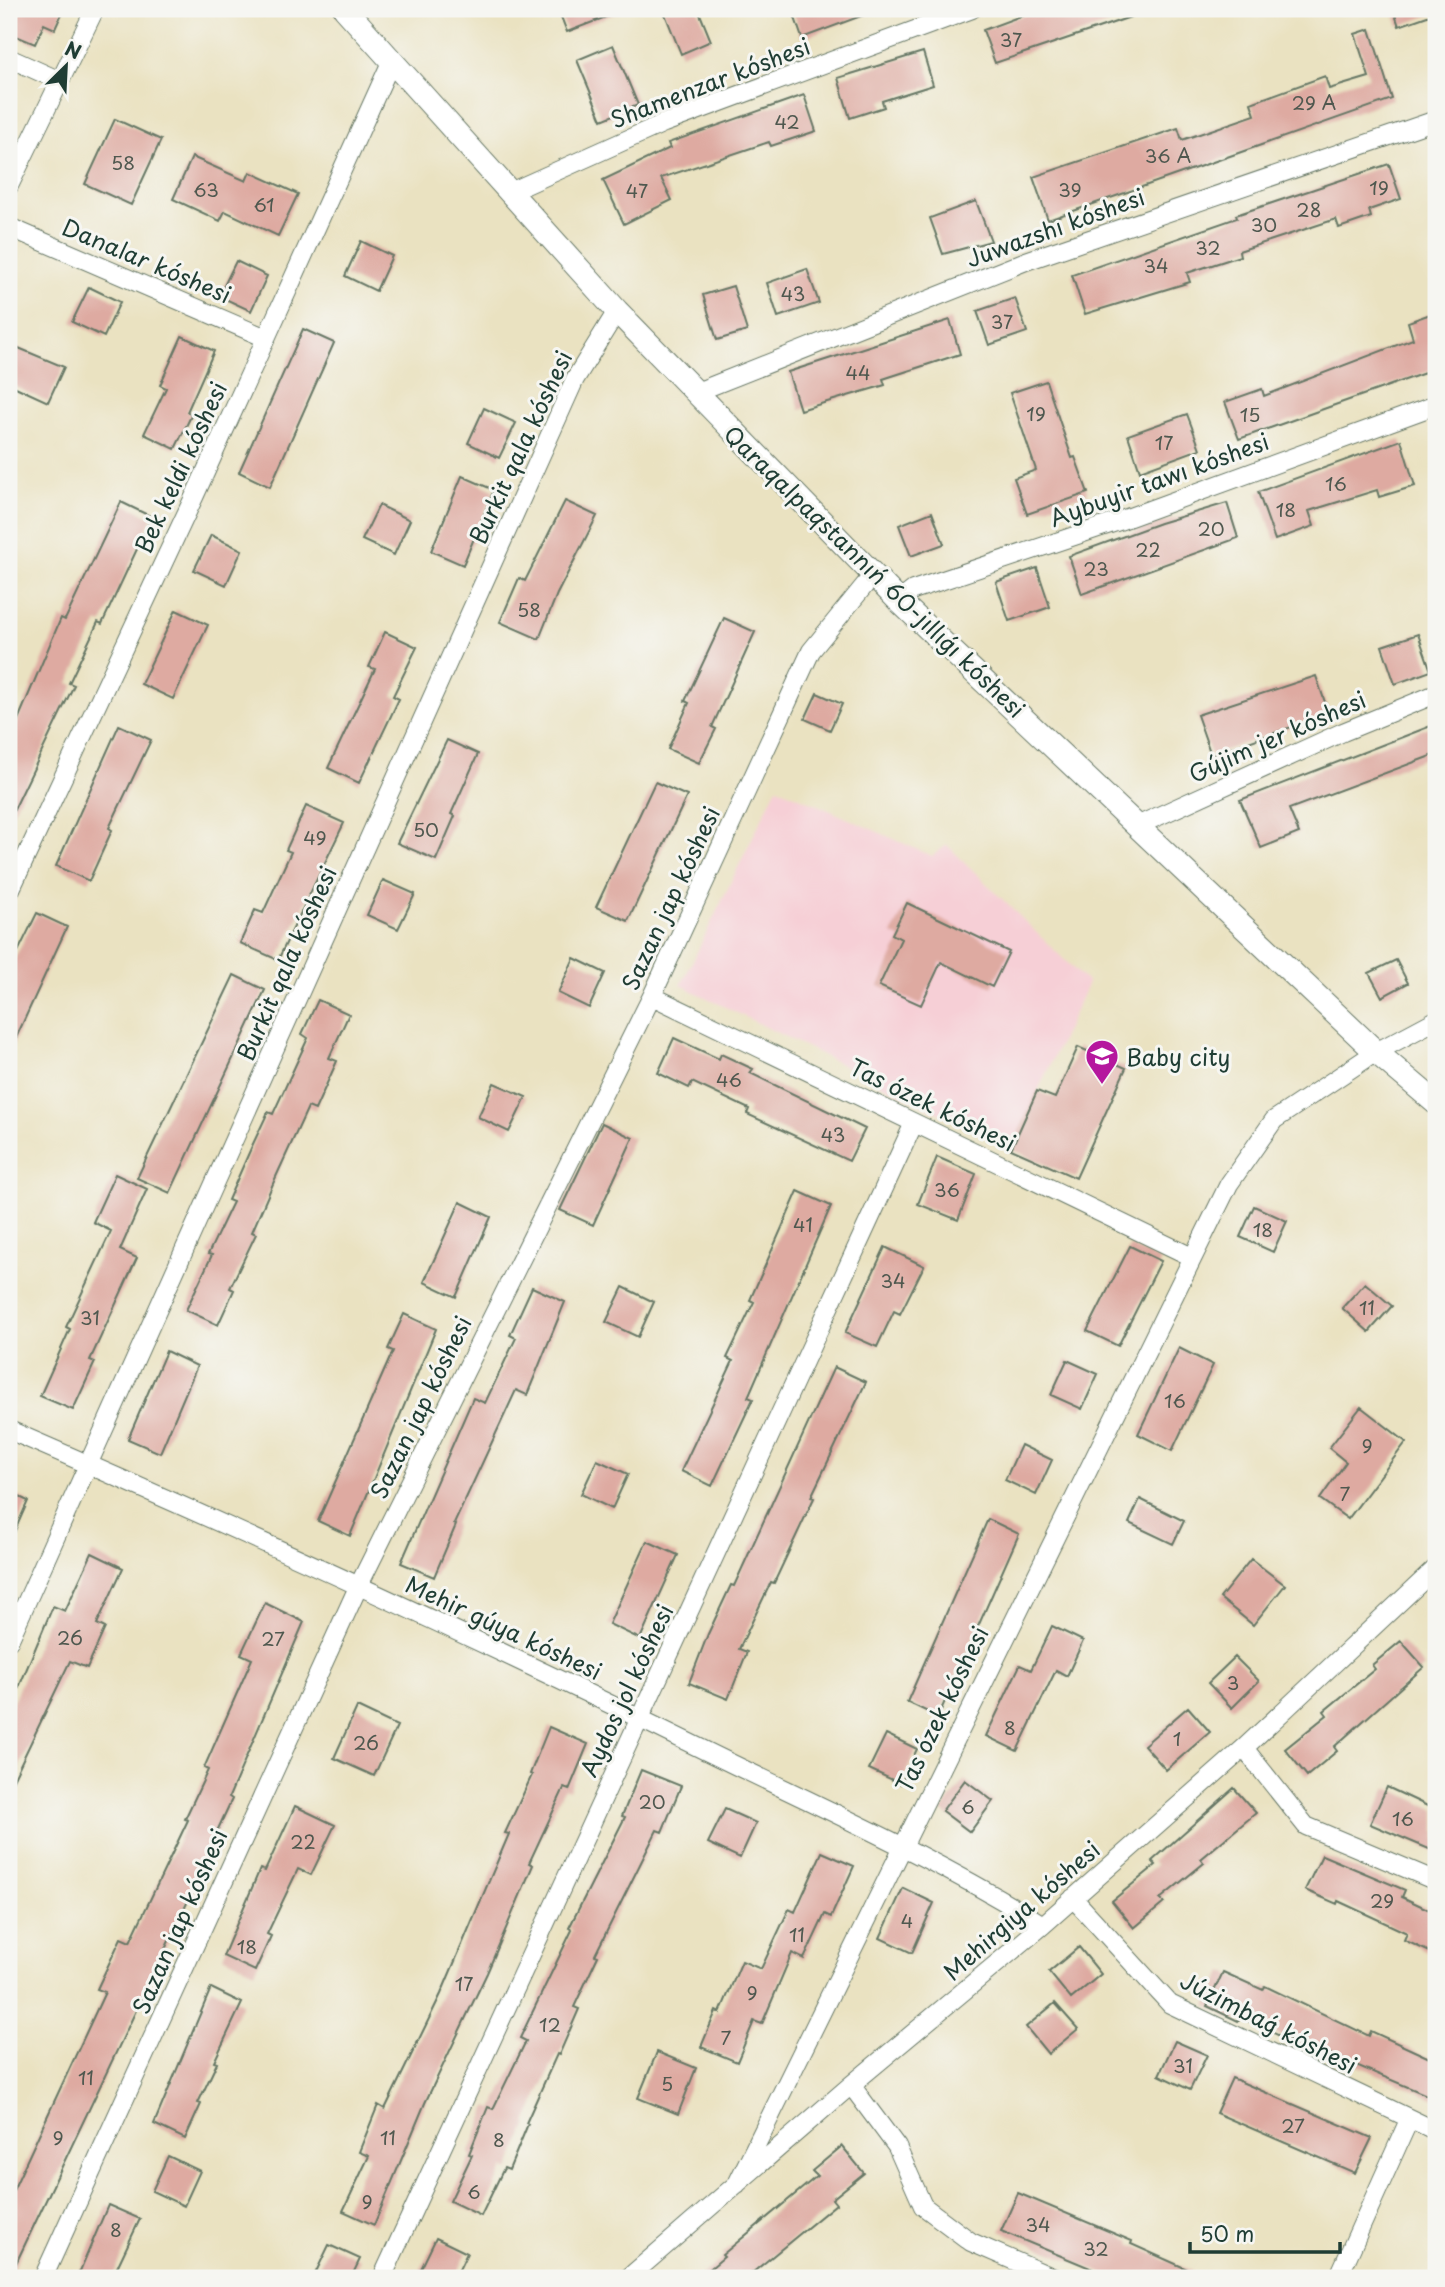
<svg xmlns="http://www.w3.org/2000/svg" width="1445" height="2287" viewBox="0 0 1445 2287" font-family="'Playpen Sans',sans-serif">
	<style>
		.built { fill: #f6cfd6 }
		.building { fill: #deaaa1 }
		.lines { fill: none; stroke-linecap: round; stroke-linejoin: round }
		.minor-casing { stroke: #667765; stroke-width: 20 }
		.tertiary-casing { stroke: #667765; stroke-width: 25 }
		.minor { stroke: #fff; stroke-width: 18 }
		.tertiary { stroke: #fff; stroke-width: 23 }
		.labels { text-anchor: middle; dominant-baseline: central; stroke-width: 6; stroke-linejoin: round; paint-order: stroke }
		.number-label { font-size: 19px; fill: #4f584f }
		.street-label { font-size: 23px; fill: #1f3d34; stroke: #f6f6f2 }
		.poi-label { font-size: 23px; fill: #1f3d34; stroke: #f6f6f2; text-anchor: start }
	</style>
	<rect width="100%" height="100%" fill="#f6f6f2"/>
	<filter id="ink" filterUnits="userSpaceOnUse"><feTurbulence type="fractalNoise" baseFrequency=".0143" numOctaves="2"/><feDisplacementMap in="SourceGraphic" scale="14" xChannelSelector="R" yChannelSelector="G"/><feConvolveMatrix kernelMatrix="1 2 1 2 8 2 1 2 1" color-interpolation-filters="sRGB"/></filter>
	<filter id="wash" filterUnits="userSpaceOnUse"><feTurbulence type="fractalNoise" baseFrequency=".00686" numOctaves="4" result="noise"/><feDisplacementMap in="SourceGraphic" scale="28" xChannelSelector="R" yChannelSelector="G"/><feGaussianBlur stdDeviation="1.57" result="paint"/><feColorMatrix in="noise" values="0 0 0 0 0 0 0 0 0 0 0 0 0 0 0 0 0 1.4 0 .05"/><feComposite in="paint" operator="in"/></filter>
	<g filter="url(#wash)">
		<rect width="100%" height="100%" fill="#eae2c1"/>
		<path class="built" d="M777,787L932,856L947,845L1088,983L1011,1149L681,985Z"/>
		<g id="blocks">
			<path class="building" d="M9,9H64L55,29L44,24L35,44L9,33Z
				M558,9H624V10L567,32Z
				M663,9H698L711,41L681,54Z
				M792,9H871L872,12L802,38Z
				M1040,9H1144L1145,12L995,63L983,30Z
				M1393,9H1436V13L1399,26Z
				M1370,29L1392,99L1048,220L1033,177L1178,128L1182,140L1255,115L1251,103L1325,76L1329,89L1369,77L1355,34Z
				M613,45L638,105L602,120L577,60Z
				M923,52L933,85L882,101L884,107L850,118L838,78Z
				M804,95L816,131L771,146L769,142L661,178L672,200L624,224L603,180L670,148L668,143Z
				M115,119L161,140L131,205L85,184Z
				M192,157L246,181L250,172L298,194L278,236L225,211L220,221L173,199Z
				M1389,164L1401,199L1369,210L1371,217L1339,228L1336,219L1239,251L1240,256L1187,273L1190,282L1085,314L1072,275L1237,218L1236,215Z
				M976,201L991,241L943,254L930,218Z
				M361,241L392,256L376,291L345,276Z
				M236,261L267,276L251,311L219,296Z
				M807,269L819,303L778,317L767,283Z
				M733,286L747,331L717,340L703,295Z
				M89,287L120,302L104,337L72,322Z
				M1015,298L1027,332L989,345L977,311Z
				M1436,312V369L1239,439L1225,402L1262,389L1264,396L1413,339L1408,322Z
				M950,320L960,354L883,379L885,385L800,410L788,372Z
				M303,329L334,343L270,487L239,472Z
				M182,336L214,351L187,412L192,414L175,449L144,434L166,388L160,385Z
				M9,344L64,367L48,402L9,384Z
				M1046,381L1072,458L1075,457L1088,493L1027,514L1014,478L1036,470L1010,393Z
				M484,408L516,423L499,458L468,443Z
				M1187,414L1200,449L1140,471L1128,435Z
				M1401,440L1415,486L1379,497L1377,490L1309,511L1314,526L1275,540L1258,492Z
				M462,476L494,490L463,565L431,551Z
				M565,501L597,516L557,594L539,639L500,622L519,578L525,581Z
				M121,502L152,517L102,624L98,622L69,683L74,685L9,820V741L61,618L65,620Z
				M1227,503L1238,538L1082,594L1069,556L1160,523Z
				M379,505L410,520L394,555L362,540Z
				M932,512L944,544L911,556L899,525Z
				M211,535L242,550L226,585L194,570Z
				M1037,568L1050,607L1009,621L996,582Z
				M176,610L208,625L173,699L141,684Z
				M724,618L755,632L712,727L716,729L699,763L668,749L689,703L685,701Z
				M385,632L417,647L393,696L399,699L359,783L328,768L375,669L369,667Z
				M1418,634L1431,671L1395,684L1382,646Z
				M1316,676L1329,714L1211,755L1197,715Z
				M817,693L842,704L830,730L805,719Z
				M1436,724V754L1289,809L1299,833L1261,848L1240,800Z
				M119,725L151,740L109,828L112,830L89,881L56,866Z
				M447,740L478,754L451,814L455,816L436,860L397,843Z
				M655,782L687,796L628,921L596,907Z
				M306,806L344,823L278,960L240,943L255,910L263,913L291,852L286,850Z
				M383,880L415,894L398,929L367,915Z
				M907,903L1009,952L992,987L941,962L921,1005L879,986L901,939L892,934Z
				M37,913L67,927L9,1053V970Z
				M574,958L605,973L589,1008L558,993Z
				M1396,960L1408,983L1382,997L1369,973Z
				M234,975L265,990L170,1193L137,1178Z
				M318,1000L349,1014L329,1058L337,1061L315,1110L308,1107L275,1179L252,1232L256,1234L230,1288L234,1290L218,1325L186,1310L212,1255L208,1254L233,1202L228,1200L252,1146L268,1112L273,1114L308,1038L302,1034Z
				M674,1038L719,1059L721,1054L753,1069L750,1073L865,1129L849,1161L747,1114L749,1109L692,1082L689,1088L658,1073Z
				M1078,1047L1126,1068L1076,1178L1011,1149L1037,1091L1055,1098Z
				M494,1083L526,1097L509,1132L478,1117Z
				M602,1123L633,1138L593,1225L560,1210Z
				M937,1157L976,1174L958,1220L918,1204Z
				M115,1174L147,1189L120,1250L137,1258L90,1360L95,1362L73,1410L40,1396L70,1329L66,1327L111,1231L93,1222Z
				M798,1191L831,1206L748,1397L753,1399L712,1486L681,1471L733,1361L727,1358L754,1302L750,1300Z
				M460,1202L491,1217L456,1297L424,1282Z
				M1254,1206L1287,1221L1273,1252L1240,1237Z
				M1130,1246L1161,1261L1118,1346L1087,1331Z
				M885,1247L924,1266L900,1314L894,1311L877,1347L845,1333Z
				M1365,1283L1392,1306L1369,1332L1342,1308Z
				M532,1287L565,1302L527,1395L516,1390L454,1524L456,1525L434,1577L401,1563L473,1398L485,1403L516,1338L510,1335Z
				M623,1287L654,1302L638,1337L606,1322Z
				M404,1314L436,1329L350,1536L318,1521L393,1351L388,1349Z
				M1179,1348L1213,1365L1172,1451L1138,1434Z
				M166,1351L197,1366L160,1453L128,1439Z
				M1067,1360L1098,1374L1082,1409L1051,1395Z
				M834,1367L866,1382L811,1497L814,1498L774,1583L771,1582L739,1649L747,1652L728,1699L689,1683L708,1634L731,1585L734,1586Z
				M1361,1407L1406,1442L1348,1519L1320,1499L1346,1462L1329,1448Z
				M1021,1445L1052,1460L1036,1495L1005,1480Z
				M597,1460L628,1474L612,1509L581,1494Z
				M9,1492L28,1501L9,1544Z
				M1140,1499L1184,1521L1173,1544L1129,1523Z
				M988,1519L1019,1534L938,1717L907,1702Z
				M647,1541L678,1555L640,1639L609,1624Z
				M92,1553L123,1568L97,1624L105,1628L87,1668L70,1661L9,1788V1711L53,1606L65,1611Z
				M1251,1559L1285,1585L1253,1625L1220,1598Z
				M265,1603L304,1622L229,1797L232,1799L212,1842L215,1844L9,2278V2199L105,1992L97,1989L121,1938L130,1942L188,1820L185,1819L208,1770L204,1768L252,1659L241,1654Z
				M1052,1626L1083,1641L1067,1676L1056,1670L1017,1751L986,1736L1020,1665L1031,1670Z
				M1401,1641L1424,1667L1334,1747L1337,1751L1307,1776L1285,1749L1327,1715L1324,1711L1375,1669L1372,1665Z
				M1235,1657L1259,1681L1232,1708L1208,1683Z
				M357,1707L397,1726L374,1776L334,1758Z
				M1188,1707L1210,1732L1166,1770L1144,1745Z
				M549,1727L588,1744L569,1790L564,1788L529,1863L533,1865L487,1973L425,2103L374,2225L343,2211L369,2156L359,2152L378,2105L385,2109L441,1994L509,1834L505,1833L532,1775L530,1774Z
				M886,1734L917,1749L901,1784L869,1769Z
				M641,1770L681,1786L662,1832L657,1830L595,1955L598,1956L574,2007L579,2009L559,2055L557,2054L526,2123L528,2124L509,2170L504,2168L481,2216L450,2201L472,2155L469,2154L488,2107L493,2109L526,2041L520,2038L572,1930L569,1928L625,1817L622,1816Z
				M965,1780L993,1801L970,1832L942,1811Z
				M1387,1787L1436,1810V1852L1370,1824Z
				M1234,1788L1256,1813L1201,1859L1204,1863L1160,1899L1164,1903L1134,1928L1112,1901L1156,1865L1152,1861Z
				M295,1806L335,1825L311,1875L298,1869L267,1934L271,1936L255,1971L223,1956L260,1869L265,1871Z
				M725,1809L756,1823L740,1858L708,1843Z
				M822,1852L854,1866L831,1917L825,1914L804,1959L792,1953L762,2024L754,2021L737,2062L701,2047L716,2011L720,2013L742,1961L761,1969L789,1909L795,1912Z
				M1322,1855L1405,1890L1402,1897L1436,1913V1955L1404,1940L1407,1933L1338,1901L1337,1904L1305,1890Z
				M903,1888L934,1903L912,1953L880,1938Z
				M1079,1947L1101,1974L1071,1999L1049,1972Z
				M1223,1972L1263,1990L1265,1986L1369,2036L1371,2031L1436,2061V2099L1328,2053L1326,2058L1240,2017L1238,2021L1207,2006Z
				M211,1988L242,2003L214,2062L217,2063L198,2103L201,2104L185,2139L154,2124Z
				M1055,2003L1078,2029L1048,2054L1026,2027Z
				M1175,2041L1207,2055L1190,2090L1159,2075Z
				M657,2052L696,2068L678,2114L638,2098Z
				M1232,2078L1372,2138L1355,2173L1216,2113Z
				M842,2146L864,2173L832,2199L836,2204L746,2278H699L724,2257L722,2255L817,2176L812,2171Z
				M168,2156L200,2171L184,2206L152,2191Z
				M1018,2193L1132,2241L1131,2244L1207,2278H1114L1001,2231Z
				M108,2205L140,2219L112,2278H77Z
				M436,2238L467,2253L455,2278H431L419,2273Z
				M329,2245L360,2259L351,2278H313Z"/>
		</g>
	</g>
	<g filter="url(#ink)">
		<use href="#blocks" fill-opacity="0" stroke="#667765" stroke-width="2"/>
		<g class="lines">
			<defs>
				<path id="minor" d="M9,58L60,81
					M9,186L95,9
					M508,193L664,123L972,9
					M9,227L266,338
					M694,393L1026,261L1436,120
					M899,601L913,590L1119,521L1436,405
					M1139,825L1343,732L1436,694
					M9,893L195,495L392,60
					M652,996L1192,1257
					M9,1430C245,1532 479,1639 710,1753C822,1808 938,1859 1043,1925
					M9,1641L575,379L617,311
					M1244,1748L1306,1826L1436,1881
					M1073,1898L1170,2004L1436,2131
					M851,2085L897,2147L923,2206L971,2242L1054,2278
					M737,2184L1229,1184L1274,1120L1376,1052L1436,1020
					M43,2278L359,1585L652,996L811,651L873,575
					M382,2278L914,1123
					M628,2278L851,2085L1043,1925L1244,1748L1436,1568
					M1338,2278L1409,2120"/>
				<path id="tertiary" d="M345,9L617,311L899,601L1376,1052L1436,1103"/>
			</defs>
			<use href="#minor" class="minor-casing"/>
			<use href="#tertiary" class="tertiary-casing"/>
			<use href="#minor" class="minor"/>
			<use href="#tertiary" class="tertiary"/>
		</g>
	</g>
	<defs>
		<symbol id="school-pin" viewBox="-11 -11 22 30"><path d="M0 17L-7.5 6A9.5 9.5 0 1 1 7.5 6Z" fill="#b5179e" stroke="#f6f6f2"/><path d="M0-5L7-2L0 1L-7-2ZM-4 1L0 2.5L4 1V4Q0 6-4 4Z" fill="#fff"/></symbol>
	</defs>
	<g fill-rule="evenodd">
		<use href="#school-pin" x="1083" y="1037" width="38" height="52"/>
	</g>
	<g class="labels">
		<g class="number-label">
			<text x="1011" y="39">37</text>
			<text x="1314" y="102">29 А</text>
			<text x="787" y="121">42</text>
			<text x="1168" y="155">36 А</text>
			<text x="123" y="162">58</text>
			<text x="1379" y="187">19</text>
			<text x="206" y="189">63</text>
			<text x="1070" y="189">39</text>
			<text x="637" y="190">47</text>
			<text x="264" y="204">61</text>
			<text x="1309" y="209">28</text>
			<text x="1264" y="224">30</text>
			<text x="1208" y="247">32</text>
			<text x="1156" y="265">34</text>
			<text x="793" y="293">43</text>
			<text x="1002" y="321">37</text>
			<text x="858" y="372">44</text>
			<text x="1036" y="413">19</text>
			<text x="1250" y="414">15</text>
			<text x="1164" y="442">17</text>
			<text x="1336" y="483">16</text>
			<text x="1286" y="509">18</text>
			<text x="1211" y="528">20</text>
			<text x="1148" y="549">22</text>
			<text x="1096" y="568">23</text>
			<text x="529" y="609">58</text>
			<text x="426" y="829">50</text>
			<text x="315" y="837">49</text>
			<text x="729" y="1079">46</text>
			<text x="833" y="1134">43</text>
			<text x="947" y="1189">36</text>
			<text x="803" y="1224">41</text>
			<text x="1263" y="1229">18</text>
			<text x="893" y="1280">34</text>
			<text x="1367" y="1307">11</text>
			<text x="90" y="1317">31</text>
			<text x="1175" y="1400">16</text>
			<text x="1367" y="1445">9</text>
			<text x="1345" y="1493">7</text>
			<text x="70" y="1637">26</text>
			<text x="273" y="1638">27</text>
			<text x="1233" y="1682">3</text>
			<text x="1010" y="1727">8</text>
			<text x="1177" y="1738">1</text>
			<text x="366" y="1742">26</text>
			<text x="652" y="1801">20</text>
			<text x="968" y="1806">6</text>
			<text x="1403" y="1818">16</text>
			<text x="303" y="1841">22</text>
			<text x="1382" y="1900">29</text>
			<text x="907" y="1920">4</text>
			<text x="797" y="1934">11</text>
			<text x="247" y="1946">18</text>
			<text x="464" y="1983">17</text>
			<text x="752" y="1992">9</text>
			<text x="550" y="2024">12</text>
			<text x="726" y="2037">7</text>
			<text x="1183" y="2065">31</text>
			<text x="86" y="2077">11</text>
			<text x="667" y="2083">5</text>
			<text x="1293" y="2125">27</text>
			<text x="58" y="2137">9</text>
			<text x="388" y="2137">11</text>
			<text x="499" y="2139">8</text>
			<text x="474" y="2191">6</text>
			<text x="367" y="2201">9</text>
			<text x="1038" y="2224">34</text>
			<text x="116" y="2229">8</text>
			<text x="1096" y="2248">32</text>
		</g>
		<g class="street-label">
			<text transform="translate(710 82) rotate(-21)">Shamenzar kóshesi</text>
			<text transform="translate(1055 227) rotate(-20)">Juwazshı kóshesi</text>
			<text transform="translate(147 260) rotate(23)">Danalar kóshesi</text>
			<text transform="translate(520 447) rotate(-65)">Burkit qala kóshesi</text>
			<text transform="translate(180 467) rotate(-65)">Bek keldi kóshesi</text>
			<text transform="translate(1159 479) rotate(-20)">Aybuyir tawı kóshesi</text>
			<text transform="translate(875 571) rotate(44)">Qaraqalpaqstannıń 60-jıllıǵı kóshesi</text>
			<text transform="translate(1277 736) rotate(-24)">Gújim jer kóshesi</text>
			<text transform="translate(670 898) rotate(-65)">Sazan jap kóshesi</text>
			<text transform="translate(286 963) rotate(-66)">Burkit qala kóshesi</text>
			<text transform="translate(933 1104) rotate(26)">Tas ózek kóshesi</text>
			<text transform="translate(420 1407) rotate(-64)">Sazan jap kóshesi</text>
			<text transform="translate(504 1627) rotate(25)">Mehir gúyа kóshesi</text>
			<text transform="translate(626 1690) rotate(-65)">Aydos jol kóshesi</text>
			<text transform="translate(941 1709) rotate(-64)">Tas ózek kóshesi</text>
			<text transform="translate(1021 1910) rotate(-41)">Mehirgiya kóshesi</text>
			<text transform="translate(179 1921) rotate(-66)">Sazan jap kóshesi</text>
			<text transform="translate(1269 2022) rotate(27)">Júzimbaǵ kóshesi</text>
		</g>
		<g class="poi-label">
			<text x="1126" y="1056">Baby city</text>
		</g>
	</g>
	<rect width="1445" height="2287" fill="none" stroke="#f6f6f2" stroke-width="35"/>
	<g transform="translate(66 66) rotate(24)" stroke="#f6f6f2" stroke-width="5" paint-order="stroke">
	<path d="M0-5L12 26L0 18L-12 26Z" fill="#1f3d34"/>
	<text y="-10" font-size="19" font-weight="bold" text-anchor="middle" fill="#1f3d34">N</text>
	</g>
	<path d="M1190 2242v10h150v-10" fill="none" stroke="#1f3d34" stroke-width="3.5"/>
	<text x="1200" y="2242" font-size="21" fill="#1f3d34" stroke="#f6f6f2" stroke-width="5" paint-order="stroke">50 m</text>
</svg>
